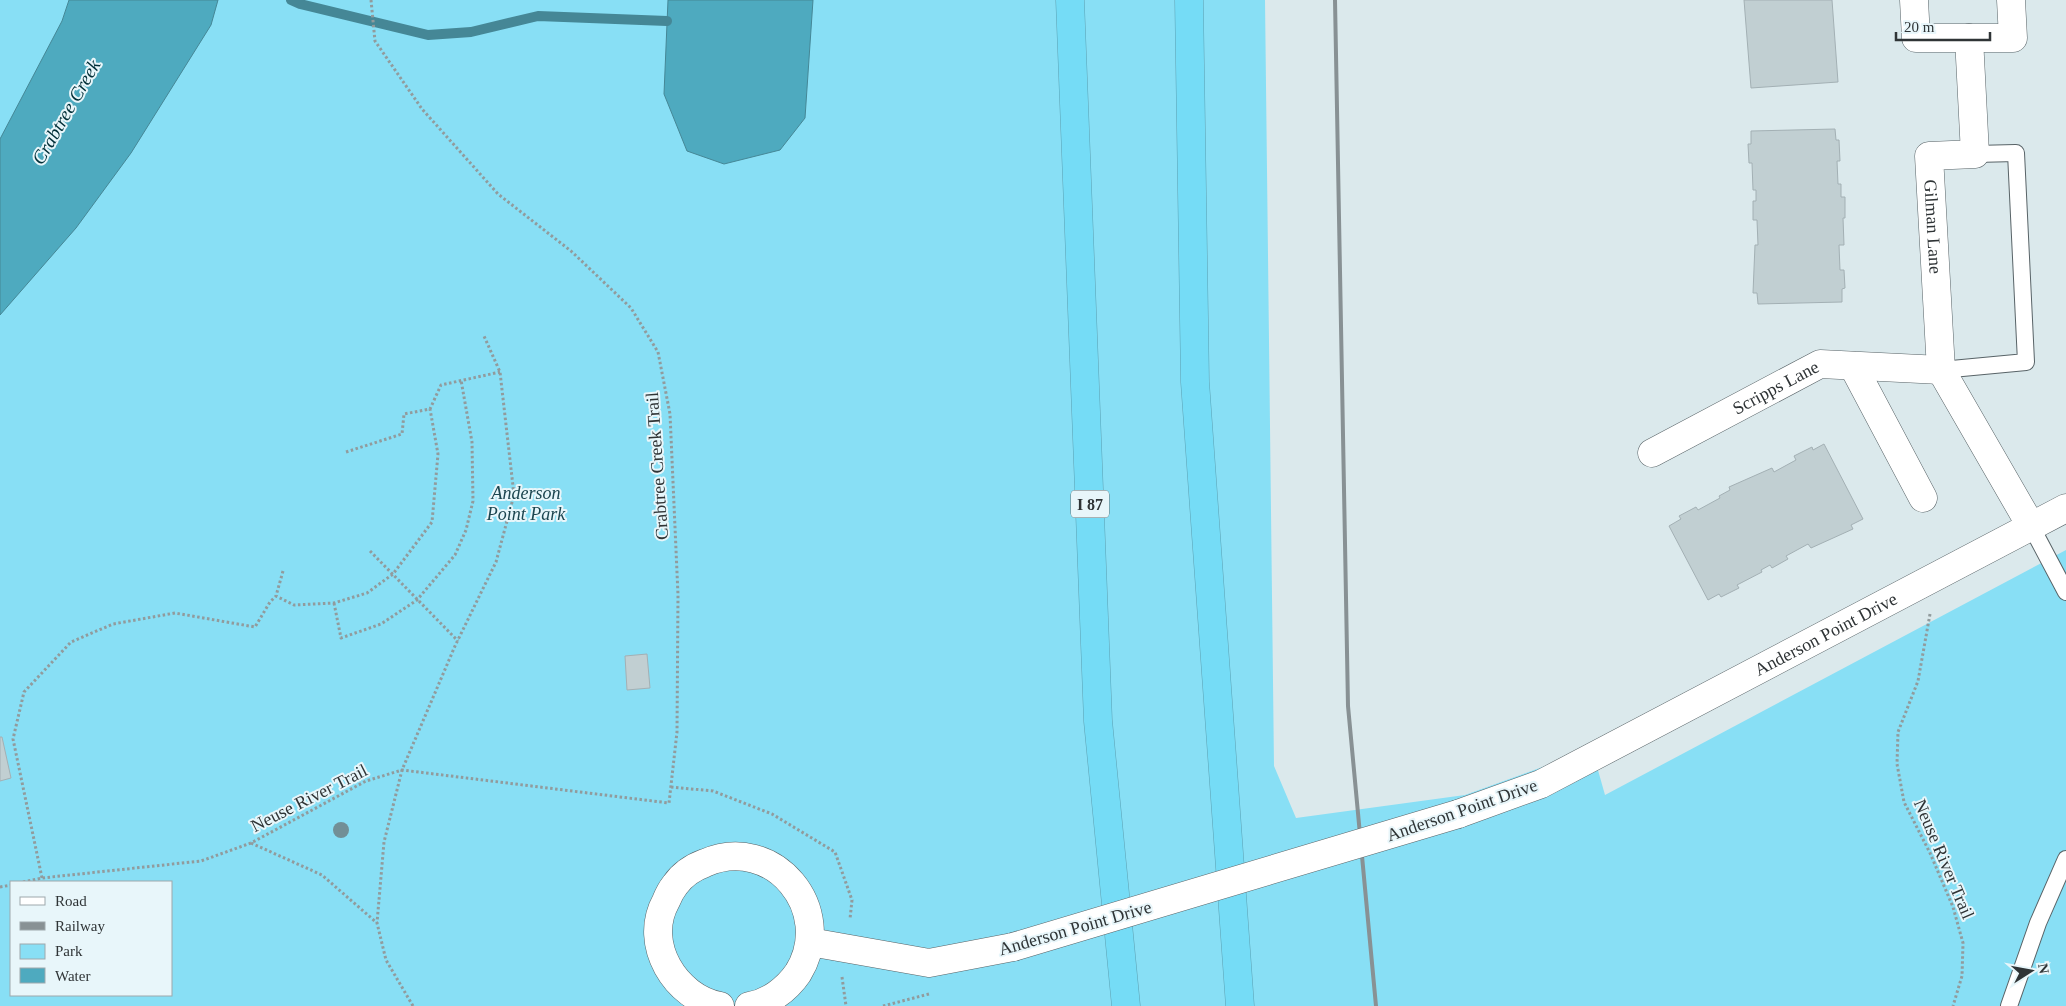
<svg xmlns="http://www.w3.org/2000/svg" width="2066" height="1006" viewBox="0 0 2066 1006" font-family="'Times New Roman',serif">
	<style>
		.green { fill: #88dff5; fill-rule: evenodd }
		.water { fill: #4eaabf; stroke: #458796 }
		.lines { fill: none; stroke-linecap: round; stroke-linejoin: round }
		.stream { stroke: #458796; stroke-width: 10 }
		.building { fill: #c1cfd2; stroke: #a3b0b4 }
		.service-casing { stroke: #586367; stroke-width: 18 }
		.minor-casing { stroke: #586367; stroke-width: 29 }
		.motorway-casing { stroke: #5ca1b3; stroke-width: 29 }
		.path { stroke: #919b9d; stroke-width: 3; stroke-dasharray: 2.5 2.5; stroke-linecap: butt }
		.service { stroke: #fff; stroke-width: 16 }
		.minor { stroke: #fff; stroke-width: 28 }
		.motorway { stroke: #75dcf6; stroke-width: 28 }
		.rail { stroke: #889194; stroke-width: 4 }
		.minor-bridge-casing { stroke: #586367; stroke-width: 29; stroke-linecap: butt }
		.minor-bridge { stroke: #fff; stroke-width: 28 }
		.tree { fill: #728f96 }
		.labels { text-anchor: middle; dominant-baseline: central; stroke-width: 4; stroke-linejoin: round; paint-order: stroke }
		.shield { fill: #e8f6fa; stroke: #666e71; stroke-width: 1 }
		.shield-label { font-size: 16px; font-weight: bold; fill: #2f3436 }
		.street-label { font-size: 18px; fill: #2f3436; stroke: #e8f6fa }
		.park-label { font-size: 18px; font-style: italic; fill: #1c4650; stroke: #e8f6fa }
		.water-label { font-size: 19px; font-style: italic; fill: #012f38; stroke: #e8f6fa }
	</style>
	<rect width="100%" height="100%" fill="#dbe9ec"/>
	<path class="green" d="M0,0H1265L1274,766L1296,818L1465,795L1592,749L1605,795L2066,550V1006H0ZM11,882H171V995H11Z"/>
	<path class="water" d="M69,0H218L211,25L131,153L76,228L0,315V139L62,21Z
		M668,0H813L805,118L780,150L724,164L687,151L664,94Z"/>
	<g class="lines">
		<path class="stream" d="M291,0L300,4L428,35L471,32L538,16L667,21"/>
	</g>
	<path class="building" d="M1744,0H1832L1838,82L1751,88Z
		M1835,129L1836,140H1839L1840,161H1837L1838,184H1841V197H1845V218H1843L1844,245H1839L1840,270H1844L1845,288L1842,289V302L1758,304L1757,293H1753L1755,245H1758L1757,220H1753V201H1756V190H1753L1752,163H1749L1748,144H1751V131Z
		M1824,444L1863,519L1851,525L1853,529L1811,548L1808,544L1786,556L1788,559L1772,568L1770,565L1761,570L1762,572L1737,585L1739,588L1721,597L1719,594L1708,600L1669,526L1681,519L1679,516L1696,507L1698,510L1720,498L1719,496L1730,490L1729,487L1772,468L1774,472L1796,460L1794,456L1812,447L1813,450Z
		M647,654L650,688L627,690L625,656Z
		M0,737H2L11,778L0,781Z"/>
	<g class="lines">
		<defs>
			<path id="service" d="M1941,370L2026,362L2016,153L1975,154
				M2031,526L2066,592
				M2009,1006L2038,923L2066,859"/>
			<g id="minor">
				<path id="s1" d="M1914,0L1916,38H1969L1975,154L1929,156L1941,370L2031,526"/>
				<path d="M1969,38H2013L2011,0"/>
				<path d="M1853,366L1923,498"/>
				<path id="s2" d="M1652,453L1820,364L1941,370"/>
				<path id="s3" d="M1458,814L1541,784L2066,508"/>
				<path d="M810,942L929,963L1013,947"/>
				<path d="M720,1006C676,998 642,944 666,901C668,896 671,890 675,885C682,875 694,867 705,863C773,833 837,910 798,973C787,989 769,1003 749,1006"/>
			</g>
			<path id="motorway" d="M1070,0L1098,721L1126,1006
				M1189,0L1195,382L1240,1006"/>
		</defs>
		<use href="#service" class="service-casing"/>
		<use href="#minor" class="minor-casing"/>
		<use href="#motorway" class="motorway-casing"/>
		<path class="path" d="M346,452L402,434L404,414L430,409L441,385L500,372
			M370,551L458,641
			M283,571L276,596L294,605L334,603L367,593L393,574L432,522L438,454L430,409
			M334,603L341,638L381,624L417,600L455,555L466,530L473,501L472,442L461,380
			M1930,614L1918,681L1898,732L1897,764L1904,802L1930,853L1953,907L1963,943L1962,976L1953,1006
			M671,787L713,791L772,814L835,852L852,900L850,919
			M251,843L322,875L377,923
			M42,878L13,739L24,692L71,642L113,624L175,613L255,627L270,602L276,596
			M23,882L42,878L201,861L251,843L366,781L402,770L669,803L677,732L678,595L670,414L658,352L631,308L571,251L498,194L422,109L375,41L371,0
			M0,887L11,885
			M842,977L846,1006
			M413,1006L386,960L377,923L384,842L402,770L455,646L496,562L514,495L500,372L484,336
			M883,1006L929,994"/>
		<use href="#service" class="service"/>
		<use href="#minor" class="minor"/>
		<use href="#motorway" class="motorway"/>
		<path class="rail" d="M1335,0L1348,706L1376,1006"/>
		<defs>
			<path id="minor-bridge" d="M1013,947L1458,814"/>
		</defs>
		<use href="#minor-bridge" class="minor-bridge-casing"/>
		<use href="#minor-bridge" class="minor-bridge"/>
	</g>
	<circle class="tree" cx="341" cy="830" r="8"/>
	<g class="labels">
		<rect class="shield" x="1071" y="490.5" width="38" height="27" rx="4"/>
		<g class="shield-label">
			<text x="1090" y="504">I 87</text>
		</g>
		<g class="street-label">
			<text stroke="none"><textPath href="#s1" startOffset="324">Gilman Lane</textPath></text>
			<text stroke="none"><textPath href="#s2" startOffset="140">Scripps Lane</textPath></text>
			<text transform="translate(657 466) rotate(-94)">Crabtree Creek Trail</text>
			<text stroke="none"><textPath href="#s3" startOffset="410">Anderson Point Drive</textPath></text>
			<text transform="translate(309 798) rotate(-27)">Neuse River Trail</text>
			<text transform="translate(1462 810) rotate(-19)">Anderson Point Drive</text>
			<text transform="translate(1944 859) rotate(67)">Neuse River Trail</text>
			<text transform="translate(1075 928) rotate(-16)">Anderson Point Drive</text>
		</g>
		<g class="park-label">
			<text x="526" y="493">Anderson<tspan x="526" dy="21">Point Park</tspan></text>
		</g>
		<g class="water-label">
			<text transform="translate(66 112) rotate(-60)">Crabtree Creek</text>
		</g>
	</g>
	<rect x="10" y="881" width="162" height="115" fill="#e8f6fa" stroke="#9ea8ac"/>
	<rect x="20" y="897" width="25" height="8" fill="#ffffff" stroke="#9ea8ac"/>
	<text x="55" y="906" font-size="15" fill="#2f3436">Road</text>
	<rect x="20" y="922" width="25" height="8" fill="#889194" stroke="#9ea8ac"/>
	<text x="55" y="931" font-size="15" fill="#2f3436">Railway</text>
	<rect x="20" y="944" width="25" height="15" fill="#88dff5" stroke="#9ea8ac"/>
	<text x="55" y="956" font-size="15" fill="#2f3436">Park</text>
	<rect x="20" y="968" width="25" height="15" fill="#4eaabf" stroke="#9ea8ac"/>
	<text x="55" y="981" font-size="15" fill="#2f3436">Water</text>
	<g transform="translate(2031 971) rotate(79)" stroke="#e8f6fa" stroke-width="4" paint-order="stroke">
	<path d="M0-4L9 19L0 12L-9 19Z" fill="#2f3436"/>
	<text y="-8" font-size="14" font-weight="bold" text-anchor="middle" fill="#2f3436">N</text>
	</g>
	<path d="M1896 32v8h94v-8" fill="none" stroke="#2f3436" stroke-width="2.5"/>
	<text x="1904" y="32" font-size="15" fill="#2f3436" stroke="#e8f6fa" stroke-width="4" paint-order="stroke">20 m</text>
</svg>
